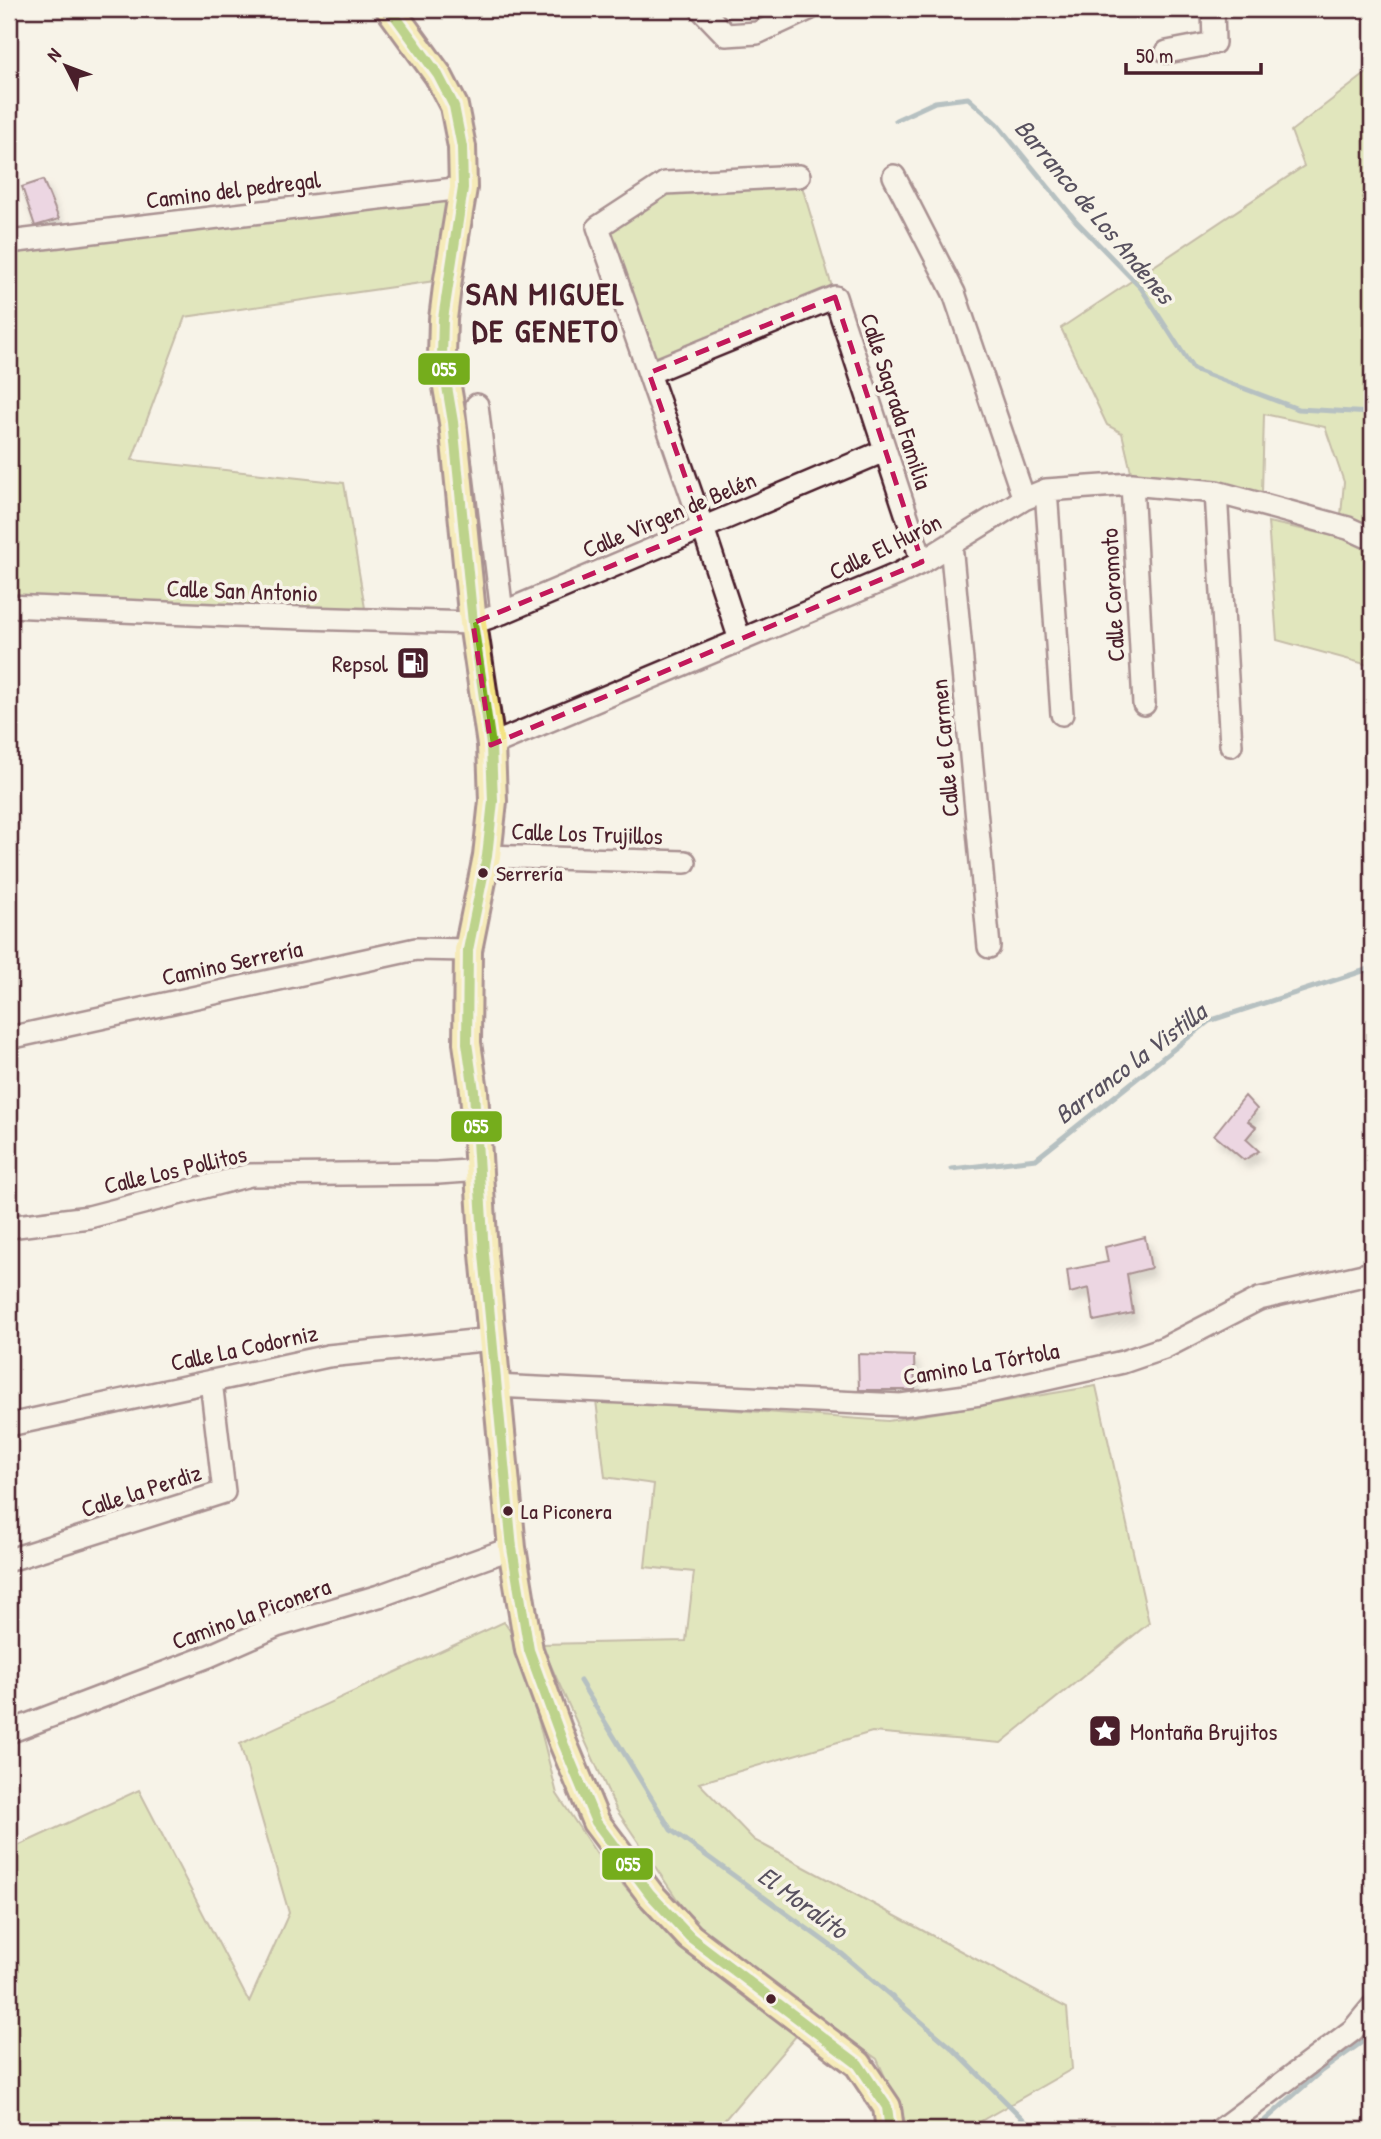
<svg xmlns="http://www.w3.org/2000/svg" width="1381" height="2139" viewBox="0 0 1381 2139" font-family="'Patrick Hand',sans-serif">
	<style>
		.green { fill: #c6d78b; stroke: #887b5b; stroke-width: 2 }
		.lines { fill: none; stroke-linecap: round; stroke-linejoin: round }
		.stream { stroke: #668493; stroke-width: 5 }
		.building { fill: #deb4db; stroke: #4a1f2b; stroke-width: 2; filter: url(#shadow) }
		.minor-casing { stroke: #4a1f2b; stroke-width: 26 }
		.major-casing { stroke: #4a1f2b; stroke-width: 32 }
		.minor { stroke: #f7f3e8; stroke-width: 21 }
		.major { stroke: #f4e382; stroke-width: 26 }
		.bus-1-casing { stroke: #f7f3e8; stroke-width: 16 }
		.bus-1 { stroke: #75ad1c; stroke-width: 10 }
		.marked { fill: none; stroke: #c2185b; stroke-width: 5; stroke-dasharray: 14 9; stroke-linejoin: round }
		.bus-dot { fill: #4a1f2b; stroke: #f7f3e8; stroke-width: 2.5 }
		.labels { text-anchor: middle; dominant-baseline: central; stroke-width: 7; stroke-linejoin: round; paint-order: stroke }
		.bus-label { font-size: 22px; fill: #4a1f2b; stroke: #f7f3e8; text-anchor: start }
		.street-label { font-size: 24px; fill: #4a1f2b; stroke: #f7f3e8 }
		.poi-label { font-size: 24px; fill: #4a1f2b; stroke: #f7f3e8; text-anchor: end }
		.water-label { font-size: 26px; font-style: italic; fill: #58515f; stroke: #f7f3e8 }
		.district-label { font-size: 32px; font-weight: bold; letter-spacing: 2px; fill: #4a1f2b; stroke: #f7f3e8 }
		.line-badge { stroke: #f7f3e8; stroke-width: 2.5 }
		.badge-label { font-size: 19px; text-anchor: middle; font-weight: bold; fill: #fff }
	</style>
	<defs>
		<filter id="shadow"><feDropShadow dx="4.5" dy="8" stdDeviation="3.5" flood-color="#0004"/></filter>
	</defs>
	<rect width="100%" height="100%" fill="#f7f3e8"/>
	<filter id="ink" filterUnits="userSpaceOnUse"><feTurbulence type="fractalNoise" baseFrequency=".0143" numOctaves="2"/><feDisplacementMap in="SourceGraphic" scale="14" xChannelSelector="R" yChannelSelector="G"/><feConvolveMatrix kernelMatrix="1 2 1 2 8 2 1 2 1" color-interpolation-filters="sRGB"/></filter>
	<g filter="url(#ink)">
		<path class="green" d="M1372,69V666L1277,640L1268,522L1339,537L1344,482L1325,427L1264,414L1262,493L1132,476L1122,433L1107,425L1061,328L1304,166L1291,131Z
			M799,176L835,297L649,373L598,227L665,183Z
			M463,181L448,279L185,317L132,460L344,483L367,620L9,607V242Z
			M1096,1386L1149,1623L1001,1743L872,1732L699,1783L754,1840L1067,2008L1072,2069L974,2125V2130H909L877,2059L700,1933L616,1809L541,1644L686,1641L694,1572L645,1567L654,1484L605,1477L596,1400L888,1421Z
			M504,1622L519,1644L557,1794L602,1862L682,1950L797,2035L716,2130H9V1850L139,1790L249,2002L289,1913L240,1744Z"/>
		<g class="lines">
			<path class="stream" d="M896,120L935,102L968,98L997,124L1076,221L1141,288L1193,369L1298,409L1372,413
				M952,1169L1036,1159L1209,1021L1372,968
				M580,1681L671,1830L842,1954L953,2049L1034,2130
				M1254,2130L1320,2072L1372,2035"/>
		</g>
		<path class="building" d="M43,180L59,219L35,226L22,187Z
			M1245,1096L1257,1109L1248,1121L1256,1127L1246,1139L1259,1151L1244,1160L1214,1135Z
			M1145,1237L1151,1268L1127,1274L1133,1313L1094,1321L1089,1288L1070,1293L1067,1270L1108,1262L1105,1247Z
			M858,1354L914,1356L915,1390H859Z"/>
		<g class="lines">
			<defs>
				<path id="minor" d="M701,9L726,35L757,33L809,9
					M1167,52L1214,43L1213,9
					M894,176L954,293L1024,499
					M9,242L463,188
					M649,373L835,297L922,562
					M477,405L502,613
					M1132,484L1144,704
					M1046,490L1062,714
					M1216,492L1231,745
					M951,544L989,947
					M9,606L234,616L473,623L502,613L884,451
					M740,640L703,528L598,227L665,183L799,176
					M491,745L898,574L922,562L1024,499L1046,490L1132,484L1216,492L1348,528L1372,539
					M487,856L685,862
					M9,1038L416,949L468,950
					M9,1227L89,1217L250,1175L438,1173L481,1170
					M497,1386L901,1405L980,1394L1123,1362L1164,1348L1259,1299L1372,1273
					M9,1425L328,1356L493,1339
					M9,1560L224,1492L211,1381
					M9,1732L209,1656L277,1626L379,1596L512,1548
					M1220,2130L1353,2030L1372,2007"/>
				<path id="major" d="M390,9L438,75L454,106L462,147L463,188L448,279L443,319L442,357L453,422L473,623L491,745L493,801L487,856L468,950L467,1043L474,1091L484,1254L512,1548L529,1650L563,1743L596,1822L650,1894L690,1937L858,2064L887,2107L890,2130"/>
			</defs>
			<use href="#minor" class="minor-casing"/>
			<use href="#major" class="major-casing"/>
			<use href="#minor" class="minor"/>
			<use href="#major" class="major"/>
			<defs>
				<path id="bus-1" d="M390,9L438,75L454,106L462,147L463,188L443,319L442,357L453,422L473,623L491,745L493,801L487,856L468,950L467,1043L474,1091L484,1254L512,1548L529,1650L563,1743L596,1822L650,1894L690,1937L858,2064L887,2107L890,2130"/>
			</defs>
			<use href="#bus-1" class="bus-1-casing"/>
			<use href="#bus-1" class="bus-1"/>
		</g>
	</g>
	<path d="M0 0H1381V2139H0ZM835,297L922,562L491,745L473,623L703,528L649,373Z" fill="#f7f3e8" fill-opacity=".55" fill-rule="evenodd"/>
	<path class="marked" d="M835,297L922,562L491,745L473,623L703,528L649,373Z"/>
	<defs>
		<symbol id="fuel-square" viewBox="-11 -11 22 22"><rect x="-9" y="-9" width="18" height="18" rx="4" fill="#4a1f2b" stroke="#f7f3e8"/><path d="M-5.5-6h7V0h2V4h1.3V-2.5L3-4.5l.8-.8L6-3V5H2.5V1h-1V6h-7ZM-4.2-4.7v3.2H.2V-4.7Z" fill="#fff"/></symbol>
		<symbol id="sight-square" viewBox="-11 -11 22 22"><rect x="-9" y="-9" width="18" height="18" rx="4" fill="#4a1f2b" stroke="#f7f3e8"/><path d="M0-6L1.8-2.2L6-1.7L2.9 1.2L3.7 5.4L0 3.3L-3.7 5.4L-2.9 1.2L-6-1.7L-1.8-2.2Z" fill="#fff"/></symbol>
	</defs>
	<g fill-rule="evenodd">
		<use href="#fuel-square" x="394" y="644" width="38" height="38"/>
		<use href="#sight-square" x="1086" y="1712" width="38" height="38"/>
	</g>
	<g class="bus-dot">
		<circle cx="483" cy="873" r="6"/>
		<circle cx="508" cy="1511" r="6"/>
		<circle cx="771" cy="1999" r="6"/>
	</g>
	<g class="labels">
		<g class="bus-label">
			<text x="496" y="873">Serrería</text>
			<text x="521" y="1511">La Piconera</text>
		</g>
		<g class="street-label">
			<text transform="translate(233 189) rotate(-7)">Camino del pedregal</text>
			<text transform="translate(897 401) rotate(72)">Calle Sagrada Familia</text>
			<text transform="translate(669 514) rotate(-23)">Calle Virgen de Belén</text>
			<text transform="translate(885 546) rotate(-26)">Calle El Hurón</text>
			<text transform="translate(242 590) rotate(2)">Calle San Antonio</text>
			<text transform="translate(1112 595) rotate(-93)">Calle Coromoto</text>
			<text transform="translate(944 748) rotate(-95)">Calle el Carmen</text>
			<text transform="translate(587 833) rotate(2)">Calle Los Trujillos</text>
			<text transform="translate(232 962) rotate(-12)">Camino Serrería</text>
			<text transform="translate(175 1169) rotate(-13)">Calle Los Pollitos</text>
			<text transform="translate(244 1347) rotate(-12)">Calle La Codorniz</text>
			<text transform="translate(981 1363) rotate(-10)">Camino La Tórtola</text>
			<text transform="translate(141 1490) rotate(-18)">Calle la Perdiz</text>
			<text transform="translate(251 1613) rotate(-20)">Camino la Piconera</text>
		</g>
		<g class="poi-label">
			<text x="388" y="663">Repsol</text>
			<text x="1130" y="1731" text-anchor="start">Montaña Brujitos</text>
		</g>
		<g class="water-label">
			<text transform="translate(1095 211) rotate(50)">Barranco de Los Andenes</text>
			<text transform="translate(1130 1063) rotate(-37)">Barranco la Vistilla</text>
			<text transform="translate(803 1902) rotate(36)">El Moralito</text>
		</g>
		<g class="district-label">
			<text x="546" y="293">SAN MIGUEL<tspan x="546" dy="37">DE GENETO</tspan></text>
		</g>
	</g>
	<g class="line-badge">
		<rect x="417" y="352" width="54" height="34" rx="7" fill="#75ad1c"/>
		<rect x="450" y="1110" width="53" height="33" rx="7" fill="#75ad1c"/>
		<rect x="601" y="1847" width="53" height="34" rx="7" fill="#75ad1c"/>
	</g>
	<g class="badge-label">
		<text x="444" y="376">055</text>
		<text x="476" y="1133">055</text>
		<text x="628" y="1871">055</text>
	</g>
	<rect width="1381" height="2139" fill="none" stroke="#f7f3e8" stroke-width="35"/>
	<rect x="18" y="18" width="1346" height="2104" fill="none" stroke="#4a1f2b" stroke-width="2.5" filter="url(#ink)"/>
	<g transform="translate(66 66) rotate(312)" stroke="#f7f3e8" stroke-width="5" paint-order="stroke">
	<path d="M0-5L12 26L0 18L-12 26Z" fill="#4a1f2b"/>
	<text y="-10" font-size="19" font-weight="bold" text-anchor="middle" fill="#4a1f2b">N</text>
	</g>
	<path d="M1126 63v10h135v-10" fill="none" stroke="#4a1f2b" stroke-width="3.5"/>
	<text x="1136" y="63" font-size="21" fill="#4a1f2b" stroke="#f7f3e8" stroke-width="5" paint-order="stroke">50 m</text>
</svg>
